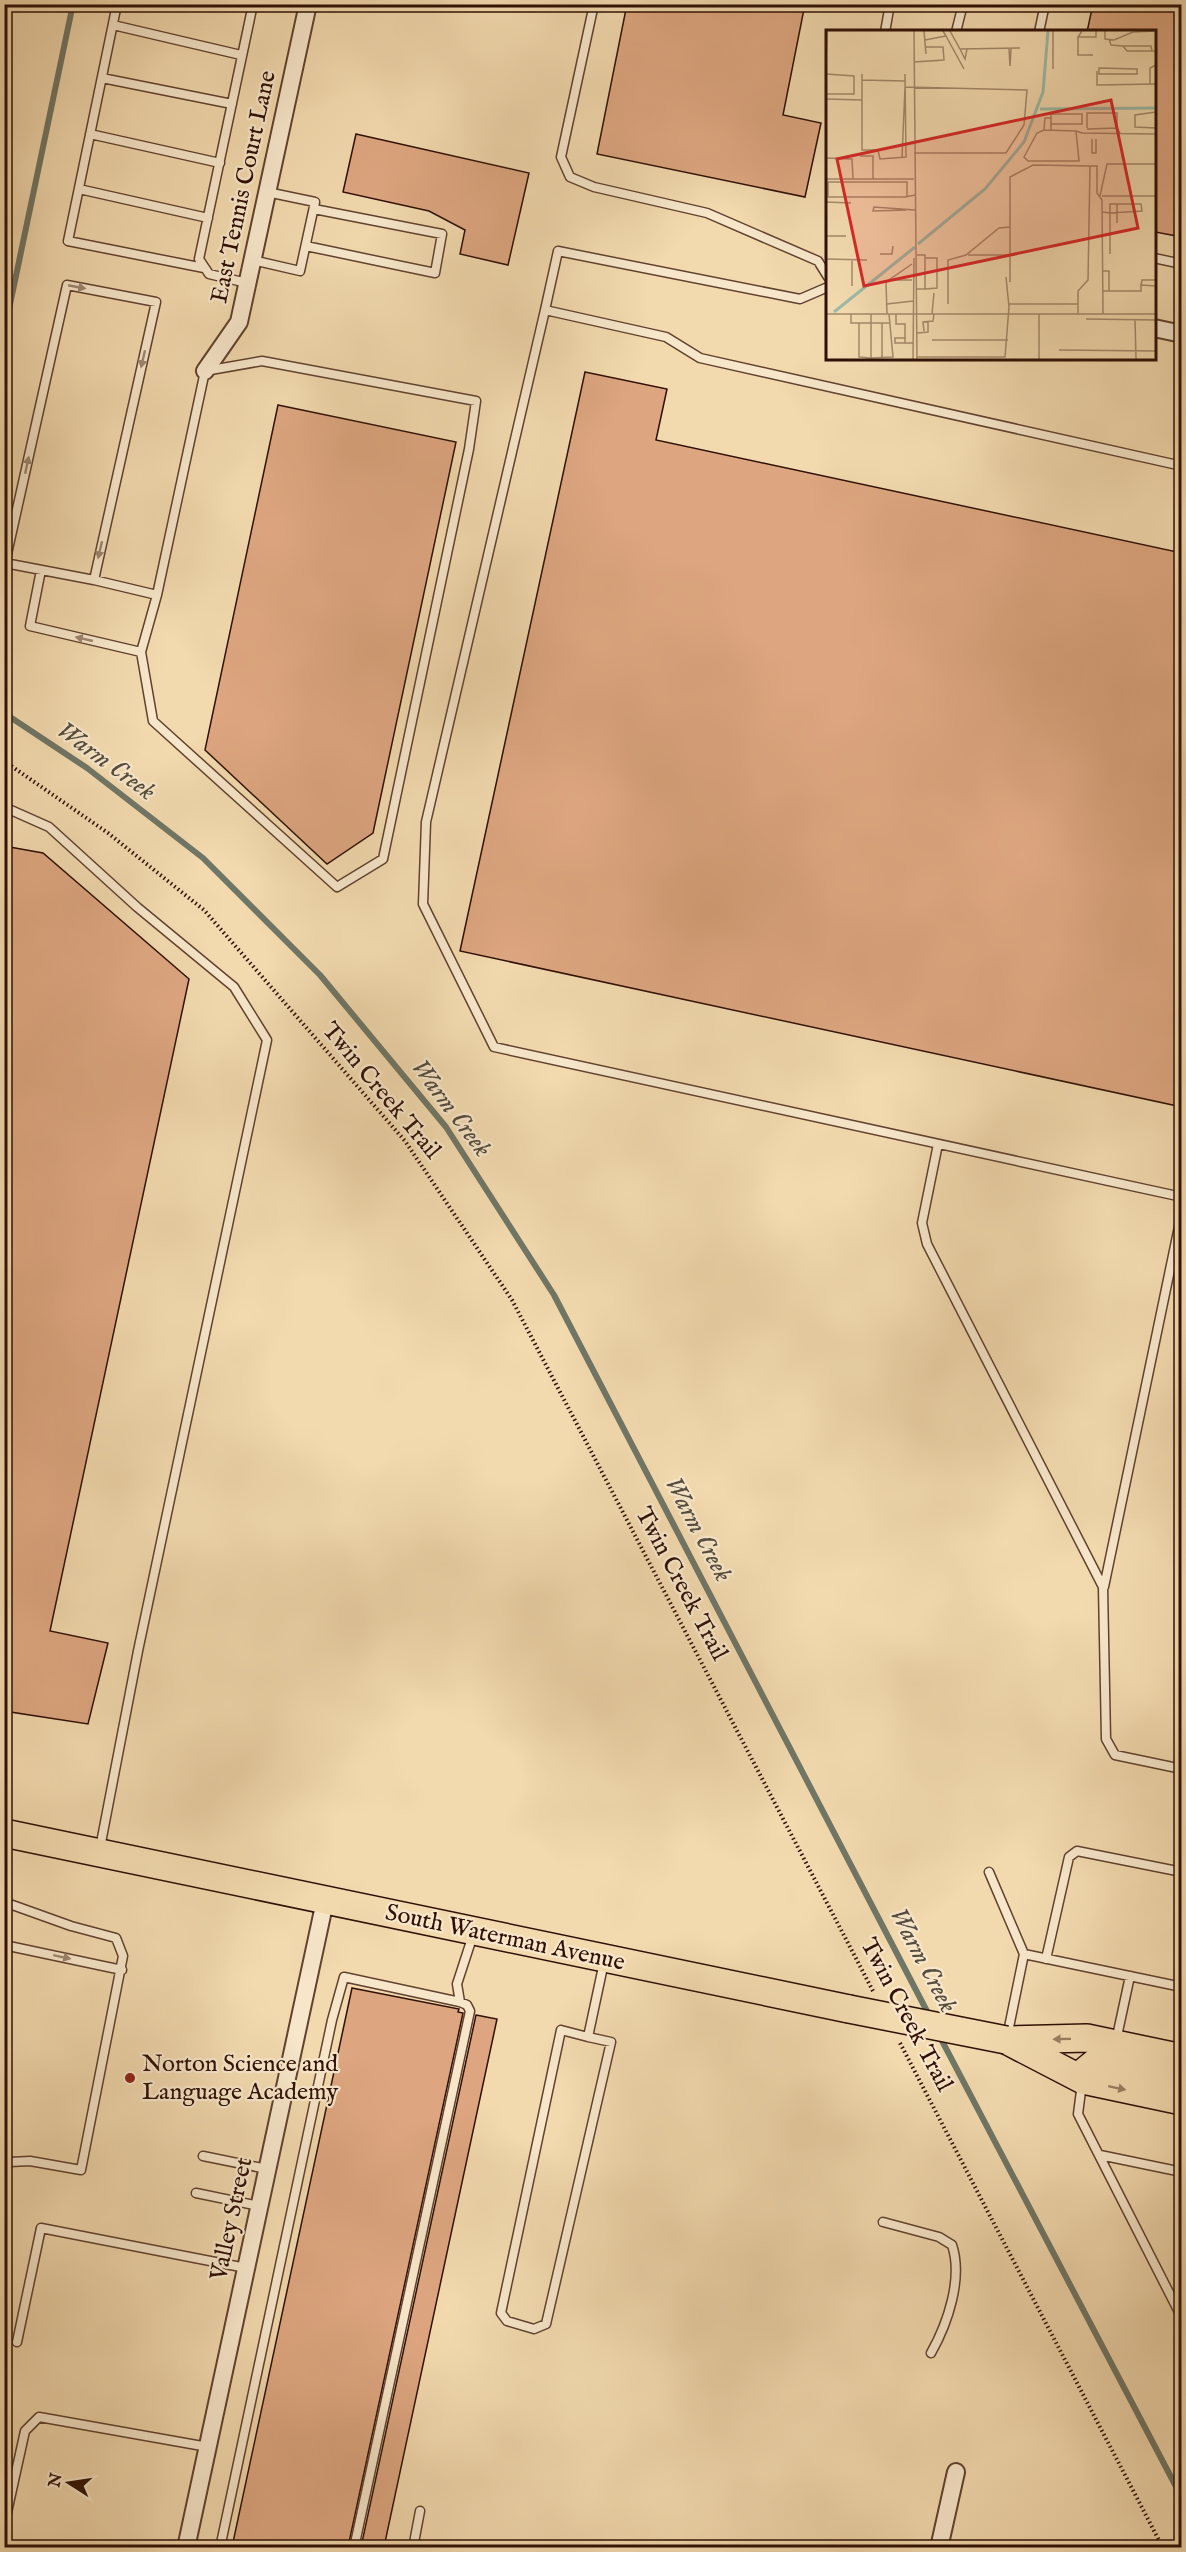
<svg xmlns="http://www.w3.org/2000/svg" width="1186" height="2552" viewBox="0 0 1186 2552" font-family="'IM FELL English',serif">
	<style>
		.lines { fill: none; stroke-linecap: round; stroke-linejoin: round }
		.stream { stroke: #707666; stroke-width: 6 }
		.building { fill: #dda680; stroke: #2f1004; stroke-width: 1.5 }
		.lane-casing { stroke: #60422e; stroke-width: 11 }
		.street-casing { stroke: #60422e; stroke-width: 20 }
		.primary-casing { stroke: #2f1004; stroke-width: 30 }
		.path { stroke: #2f1004; stroke-width: 4; stroke-dasharray: 1.5 3; stroke-linecap: butt }
		.lane { stroke: #f7e6ca; stroke-width: 8 }
		.street { stroke: #f7e6ca; stroke-width: 16 }
		.primary { stroke: #f2d9ae; stroke-width: 27 }
		.primary-bridge-casing { stroke: #2f1004; stroke-width: 30; stroke-linecap: butt }
		.primary-bridge { stroke: #f2d9ae; stroke-width: 27 }
		.oneway { fill: #9d8671 }
		.oneway2 { fill: #9a7f62 }
		.poi-dot { fill: #8f2418; stroke: #f7e6ca; stroke-width: 2 }
		.labels { text-anchor: middle; dominant-baseline: central; stroke-width: 4.5; stroke-linejoin: round; paint-order: stroke }
		.street-label { font-size: 24px; fill: #2f1004; stroke: #f7e6ca }
		.poi-label { font-size: 24px; fill: #2f1004; stroke: #f7e6ca; text-anchor: start }
		.water-label { font-size: 26px; font-style: italic; fill: #554c3d; stroke: #f7e6ca }
		.inset-river { fill: none; stroke: #9cbaa7; stroke-width: 3 }
		.inset-road { fill: none; stroke: #a4896a; stroke-width: 1.5 }
		.view { fill: #d62828; fill-opacity: 0.15; stroke: #d62828; stroke-width: 3 }
		.inset-edge { fill: none; stroke: #2f1004; stroke-width: 3 }
	</style>
	<rect width="100%" height="100%" fill="#f2d9ae"/>
	<filter id="stains"><feTurbulence type="fractalNoise" baseFrequency=".00333" numOctaves="4"/><feColorMatrix values="0 0 0 0 .2 0 0 0 0 .09 0 0 0 0 .02 0 0 0 .5 -.17"/></filter>
	<radialGradient id="worn" r=".72"><stop offset=".6" stop-color="#630" stop-opacity="0"/><stop offset="1" stop-color="#630" stop-opacity=".3"/></radialGradient>
	<g class="lines">
		<path class="stream" d="M4,333L73,4
			M4,713L87,768L203,858L320,975L446,1127L554,1295L930,2017
			M940,2037L1182,2498"/>
	</g>
	<path class="building" d="M627,4H805L783,115L821,123L805,197L597,154Z
		M1093,4H1182V237L1155,232V32H1087Z
		M356,134L529,173L508,265L460,254L465,230L429,211L343,192Z
		M585,372L667,389L656,440L1182,553V1107L460,951Z
		M278,405L456,442L373,833L327,864L205,750Z
		M4,846L43,853L189,979L50,1631L108,1643L88,1724L4,1711Z
		M352,1988L459,2009L458,2012L463,2013L348,2547H232Z
		M476,2015L497,2019L384,2547H361Z"/>
	<g class="lines">
		<defs>
			<path id="lane" d="M117,4L68,241L204,268
				M594,4L561,157L570,177L594,187L707,213L818,261L828,277
				M113,25L241,55
				M885,32L890,4
				M956,32L963,4
				M1039,32L1045,4
				M102,78L232,104
				M90,134L220,163
				M79,189L208,218
				M306,246L435,273L442,234L314,209
				M1154,258L1182,264
				M252,260L300,271L315,202L267,192
				M247,283L209,274L199,259L253,4
				M545,310L558,251L800,299L828,287
				M262,361L476,401L469,449L383,859L337,887L153,721L141,652L157,595L205,371Z
				M1182,466L700,358L666,337L545,310L426,822L423,904L494,1047L1182,1197
				M41,570L30,626L141,652
				M94,580L156,302L67,285L5,563L94,580L157,595
				M4,807L49,827L137,907L234,987L267,1040L138,1651L100,1848
				M938,1144L922,1223L927,1244L1103,1587L1106,1739L1115,1755L1182,1769
				M1104,1587L1182,1212
				M989,1872L1024,1954
				M4,1902L71,1926L116,1938L123,1956L81,2170L30,2161L10,2162L4,2169
				M4,1945L122,1970
				M1046,1959L1069,1857L1077,1851L1182,1872
				M460,2002L457,1984L473,1935
				M588,2037L611,2042L546,2324L534,2329L507,2321L501,2313L561,2030L588,2037L604,1962
				M1007,2037L1024,1954L1182,1987
				M1116,2041L1130,1976
				M1082,2083L1078,2114L1182,2318
				M1100,2155L1182,2172
				M203,2156L267,2169
				M196,2193L259,2206
				M883,2222L939,2237L952,2245C963,2278 948,2323 931,2353
				M17,2342L41,2228L246,2268
				M4,2526L25,2431L39,2417L208,2447
				M220,2548L332,2020L344,1977L460,2002L467,2005L470,2011L354,2548
				M413,2548L420,2511"/>
			<path id="street" d="M1154,328L1182,334
				M205,371L239,322L308,4
				M186,2548L325,1901
				M939,2548L956,2472"/>
			<path id="primary" d="M4,1833L849,2009
				M1006,2040L1083,2080L1182,2101
				M1008,2040L1087,2038L1182,2058
				M1083,2080L1085,2071L1096,2062L1182,2081"/>
		</defs>
		<use href="#lane" class="lane-casing"/>
		<use href="#street" class="street-casing"/>
		<use href="#primary" class="primary-casing"/>
		<path class="path" d="M4,761L108,833L204,910L405,1141L512,1300L873,1991
			M900,2043L1163,2548"/>
		<use href="#lane" class="lane"/>
		<use href="#street" class="street"/>
		<use href="#primary" class="primary"/>
		<defs>
			<path id="primary-bridge" d="M849,2009L1006,2040"/>
		</defs>
		<use href="#primary-bridge" class="primary-bridge-casing"/>
		<use href="#primary-bridge" class="primary-bridge"/>
	</g>
	<defs><path id="oneway-solid" d="M-6-.8H1V-3.2L6.5 0L1 3.2V.8H-6Z" transform="scale(1.5)"/></defs>
	<g class="oneway">
		<use href="#oneway-solid" transform="translate(77 287) rotate(11)"/>
		<use href="#oneway-solid" transform="translate(143 359) rotate(103)"/>
		<use href="#oneway-solid" transform="translate(27 465) rotate(-78)"/>
		<use href="#oneway-solid" transform="translate(100 550) rotate(103)"/>
		<use href="#oneway-solid" transform="translate(84 639) rotate(-167)"/>
		<use href="#oneway-solid" transform="translate(62 1957) rotate(12)"/>
	</g>
	<g class="oneway2">
		<use href="#oneway-solid" transform="translate(1062 2039) rotate(179)"/>
		<use href="#oneway-solid" transform="translate(1117 2088) rotate(12)"/>
	</g>
	<circle class="poi-dot" cx="130" cy="2078" r="6"/>
	<g class="labels">
		<g class="street-label">
			<text transform="translate(244 187) rotate(-78)">East Tennis Court Lane</text>
			<text transform="translate(381 1091) rotate(50)">Twin Creek Trail</text>
			<text transform="translate(681 1584) rotate(62)">Twin Creek Trail</text>
			<text transform="translate(505 1938) rotate(12)">South Waterman Avenue</text>
			<text transform="translate(906 2015) rotate(62)">Twin Creek Trail</text>
			<text transform="translate(232 2219) rotate(-78)">Valley Street</text>
		</g>
		<g class="poi-label">
			<text x="142" y="2064">Norton Science and<tspan x="142" dy="28">Language Academy</tspan></text>
		</g>
		<g class="water-label">
			<text transform="translate(106 761) rotate(36)">Warm Creek</text>
			<text transform="translate(451 1108) rotate(53)">Warm Creek</text>
			<text transform="translate(698 1529) rotate(62)">Warm Creek</text>
			<text transform="translate(923 1960) rotate(62)">Warm Creek</text>
		</g>
	</g>
	<g transform="translate(826 30)">
		<rect width="330" height="330" fill="#f2d9ae"/>
		<path class="inset-river" d="M214,79L330,78M92,214L159,159L198,112L217,62L222,1M8,282L89,217"/>
		<path class="inset-road" d="M88,1L91,329M98,1L100,24M124,1L134,19L194,18M256,1L252,7H270V1M279,1V9L288,10L307,2L330,1M120,6L138,39M252,7V25H267M283,9L285,15L297,16L301,21H330M99,10L120,6L117,1M297,16H325L326,21M134,19L139,29L141,19M183,19L184,36L185,19M88,32L118,30L117,17H100M0,35L1,1M273,38L311,39V44H273ZM227,39V1M271,41V55L330,54M0,44L28,46V64H0M36,44V120H52L54,129L80,127L79,44M36,50L79,51M324,54V38L330,35M79,57L201,60L198,95L180,123H88M0,69L36,70M330,82L309,85V97L330,98M261,98V83H291V98M261,99L291,98L294,103M218,100L219,88H225M225,101V84H256V94H225M250,101L253,131H202L198,127L211,103L218,100L250,101L256,103L330,104M266,109V123H270V109M34,126H47V149M0,128L26,129L27,149M76,128L79,57M264,136H271V163L276,170L277,284M0,149H88M81,166V152H2V167H79L89,165M274,166L281,134H330M276,166H330M0,172L25,173M284,174H315L316,181L284,183ZM80,180L47,181L48,177L89,180M276,182L284,183V224M291,193V174M1,206H20M54,224H66L67,216M91,225H99V259H91M142,225H183M99,228H111V258L99,259M0,229L41,230M26,230V256M277,241H283V261M65,250H86M184,252V147L207,135L264,136L262,250L252,261V283M315,255L316,250H330M277,261H315V255L330,256M61,274L87,271M122,274V230L140,225L173,198L184,197M182,274H252M0,284H330M25,284V293H33V327L45,328M45,284V328L67,327L63,284M61,284L60,252L86,234M70,284V294H79V313H87M106,284L108,263M260,289L330,290M309,289L310,329M33,293H63M56,293V327M98,301L97,292L107,291L108,284M91,303L102,302V291M79,308H69V313H79M106,310H182M233,320L330,321M91,327H179L183,277L180,247M87,329L88,228M213,329V284"/>
		<path class="view" d="M285,70L312,198L38,256L11,129Z"/>
		<rect width="330" height="330" class="inset-edge"/>
	</g>
	<rect width="1186" height="2552" fill="none" stroke="#f2d9ae" stroke-width="24"/>
	<rect x="6" y="6" width="1174" height="2540" fill="none" stroke="#2f1004" stroke-width="3"/>
	<rect x="12" y="12" width="1162" height="2528" fill="none" stroke="#2f1004" stroke-width="1.5"/>
	<g transform="translate(69 2483) rotate(282)" stroke="#f7e6ca" stroke-width="4.5" paint-order="stroke">
	<path d="M0-4.5L10 22L0 15L-10 22Z" fill="#2f1004"/>
	<text y="-9" font-size="16" font-weight="bold" text-anchor="middle" fill="#2f1004">N</text>
	</g>
	<rect width="100%" height="100%" filter="url(#stains)"/>
	<rect width="100%" height="100%" fill="url(#worn)"/>
</svg>
